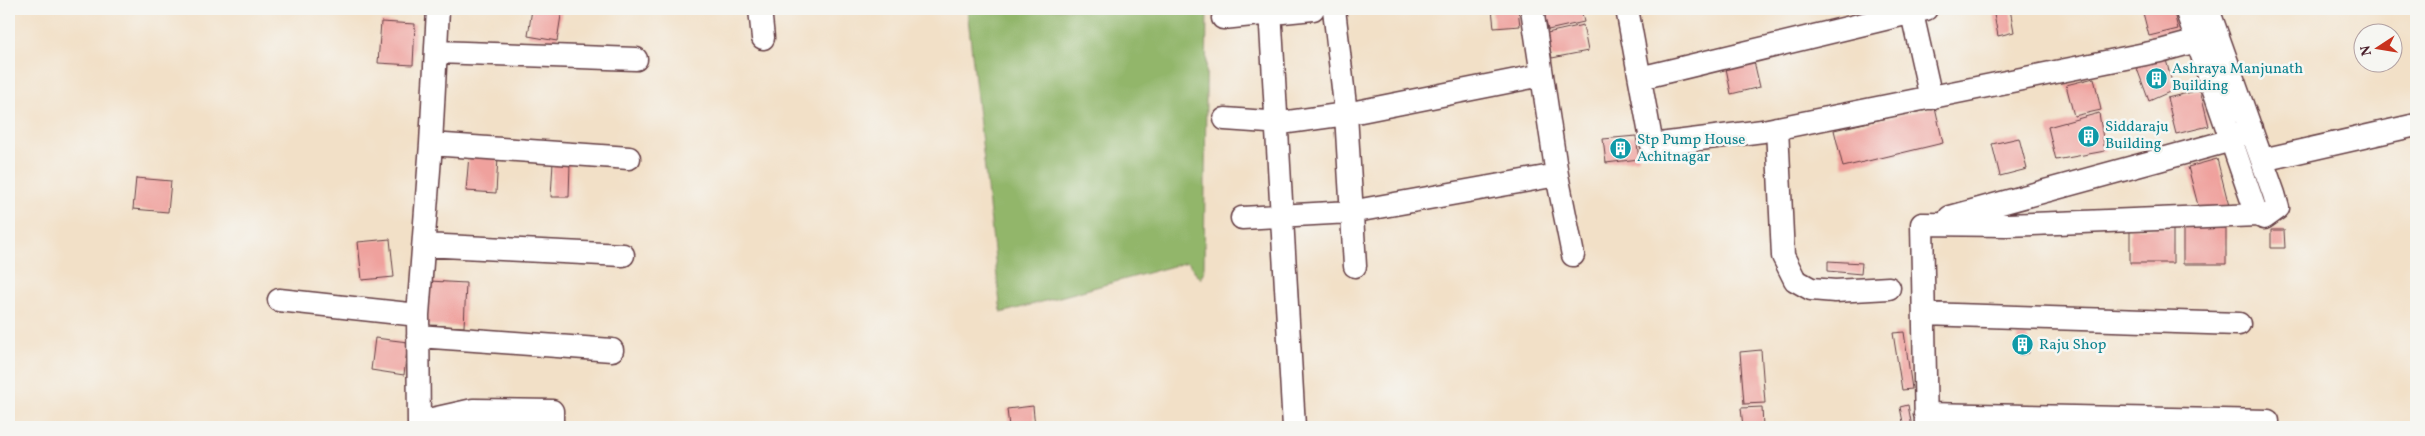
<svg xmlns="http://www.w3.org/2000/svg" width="2425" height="436" viewBox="0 0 2425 436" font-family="Vollkorn,serif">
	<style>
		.forest { fill: #92b66b; stroke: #6e6a4b }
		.building { fill: #efa19d }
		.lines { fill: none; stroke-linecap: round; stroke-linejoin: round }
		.minor-casing { stroke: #633c42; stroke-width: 25 }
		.minor { stroke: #fff; stroke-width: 22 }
		.labels { text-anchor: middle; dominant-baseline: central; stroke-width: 5; stroke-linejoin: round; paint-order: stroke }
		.culture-label { font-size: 15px; fill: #0d838f; stroke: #f6f6f2; text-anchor: start }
	</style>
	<rect width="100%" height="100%" fill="#f6f6f2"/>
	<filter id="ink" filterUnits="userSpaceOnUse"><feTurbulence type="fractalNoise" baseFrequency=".02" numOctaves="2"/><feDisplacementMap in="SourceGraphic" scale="10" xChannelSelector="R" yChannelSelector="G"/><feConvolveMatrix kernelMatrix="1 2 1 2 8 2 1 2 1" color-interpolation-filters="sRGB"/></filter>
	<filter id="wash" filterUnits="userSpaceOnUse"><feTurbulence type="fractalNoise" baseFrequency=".0096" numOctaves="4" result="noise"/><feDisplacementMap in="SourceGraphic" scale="20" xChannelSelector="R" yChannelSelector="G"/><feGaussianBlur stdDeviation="1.12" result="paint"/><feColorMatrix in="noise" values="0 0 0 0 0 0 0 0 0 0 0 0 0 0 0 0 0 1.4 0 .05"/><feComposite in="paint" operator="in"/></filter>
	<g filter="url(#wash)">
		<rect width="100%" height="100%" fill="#f2e0c7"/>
		<path class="forest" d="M967,9H1207L1204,270L1200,279L1188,262L1001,313Z"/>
		<g id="blocks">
			<path class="building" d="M532,9H562L557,41L528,36Z
				M1492,9H1518L1520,26L1494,28Z
				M1543,9H1581L1584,22L1548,30Z
				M1993,9H2010L2014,32L1998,36Z
				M2142,9H2173L2178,29L2149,36Z
				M381,22L415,24L413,65L378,63Z
				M1583,25L1588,51L1552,58L1547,33Z
				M2165,56L2174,90L2149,101L2136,66Z
				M1753,57L1760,87L1731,94L1725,63Z
				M2094,78L2101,110L2074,116L2066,85Z
				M2200,90L2209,126L2176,134L2167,98Z
				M1935,107L1943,143L1843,167L1834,130Z
				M2099,113L2105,151L2056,160L2048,127Z
				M1636,136L1639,159L1606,163L1603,139Z
				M2019,138L2027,169L2000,176L1992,144Z
				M469,155L498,157L496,193L466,191Z
				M2217,159L2229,206L2200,213L2188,167Z
				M553,162L570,163L569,197H551Z
				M136,178L171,181L168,212L133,209Z
				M2183,227H2226V264H2183Z
				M2130,228H2173V263H2130Z
				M2271,230H2284L2285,248H2271Z
				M390,239L394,277L362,280L358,242Z
				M1828,261L1862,263L1861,274L1828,271Z
				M429,281L466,283L464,327L426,325Z
				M1904,332L1912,389L1902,390L1893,333Z
				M2027,335L2029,353L2020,355L2017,336Z
				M375,338L408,342L404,375L371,370Z
				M1761,350L1765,403L1744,404L1740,352Z
				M1908,405L1912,427H1904L1900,407Z
				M1033,406L1035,427H1009L1007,409Z
				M1762,407L1763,427H1743L1741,408Z
				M536,418V427H511V419Z"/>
		</g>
	</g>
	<g filter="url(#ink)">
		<use href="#blocks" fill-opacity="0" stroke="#633c42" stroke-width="1"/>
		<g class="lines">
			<defs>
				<path id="minor" d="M760,9L763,38
					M1270,9L1294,427
					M1334,9L1346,114L1355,266
					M1532,9L1557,175L1573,255
					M1627,9L1652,145L1763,131L2160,51L2197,41
					M1911,9L1931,98
					M2186,9L2257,215
					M1223,18L1313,9
					M436,52L636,59
					M1640,78L1926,9
					M1225,119L1281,123L1346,114L1542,75
					M1777,128L1783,256L1795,280L1811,289L1835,291L1889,288
					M431,144L629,158
					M2262,160L2416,125
					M1950,217L2232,140L2251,128
					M1242,218L1350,212L1557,175
					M1922,224L2007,225L2257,215L2264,218L2278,208L2274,194L2208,9
					M1922,224L1926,427
					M424,245L623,255
					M279,300L418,315
					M1924,314L2239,324
					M418,336L612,350
					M1925,414L2268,421
					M419,422L473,410L552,411V427
					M419,427L418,315L431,144L438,9"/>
			</defs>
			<use href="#minor" class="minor-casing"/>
			<use href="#minor" class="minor"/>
		</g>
	</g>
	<defs>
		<symbol id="building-disc" viewBox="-11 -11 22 22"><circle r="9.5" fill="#0f9aa8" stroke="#f6f6f2"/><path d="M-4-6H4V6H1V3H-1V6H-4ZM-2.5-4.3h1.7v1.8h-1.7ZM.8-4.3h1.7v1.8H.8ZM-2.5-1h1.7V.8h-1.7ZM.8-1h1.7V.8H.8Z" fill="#fff"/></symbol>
	</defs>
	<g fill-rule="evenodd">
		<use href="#building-disc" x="2144" y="66" width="25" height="25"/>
		<use href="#building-disc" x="2076" y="124" width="25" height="25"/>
		<use href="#building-disc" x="1608" y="136" width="25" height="25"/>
		<use href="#building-disc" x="2010" y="332" width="25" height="25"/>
	</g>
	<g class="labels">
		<g class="culture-label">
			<text x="2172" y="69">Ashraya Manjunath<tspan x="2172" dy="17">Building</tspan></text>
			<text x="2105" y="127">Siddaraju<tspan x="2105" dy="17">Building</tspan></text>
			<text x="1637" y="140">Stp Pump House<tspan x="1637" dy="17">Achitnagar</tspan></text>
			<text x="2039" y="345">Raju Shop</text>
		</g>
	</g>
	<rect width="2425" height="436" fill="none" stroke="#f6f6f2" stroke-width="30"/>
	<g transform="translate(2378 48) rotate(258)"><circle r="24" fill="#f6f6f2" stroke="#b1a0a2"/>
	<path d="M0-4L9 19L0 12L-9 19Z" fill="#c8321e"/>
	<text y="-8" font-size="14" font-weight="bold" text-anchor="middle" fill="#4a1f2b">N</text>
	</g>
</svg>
